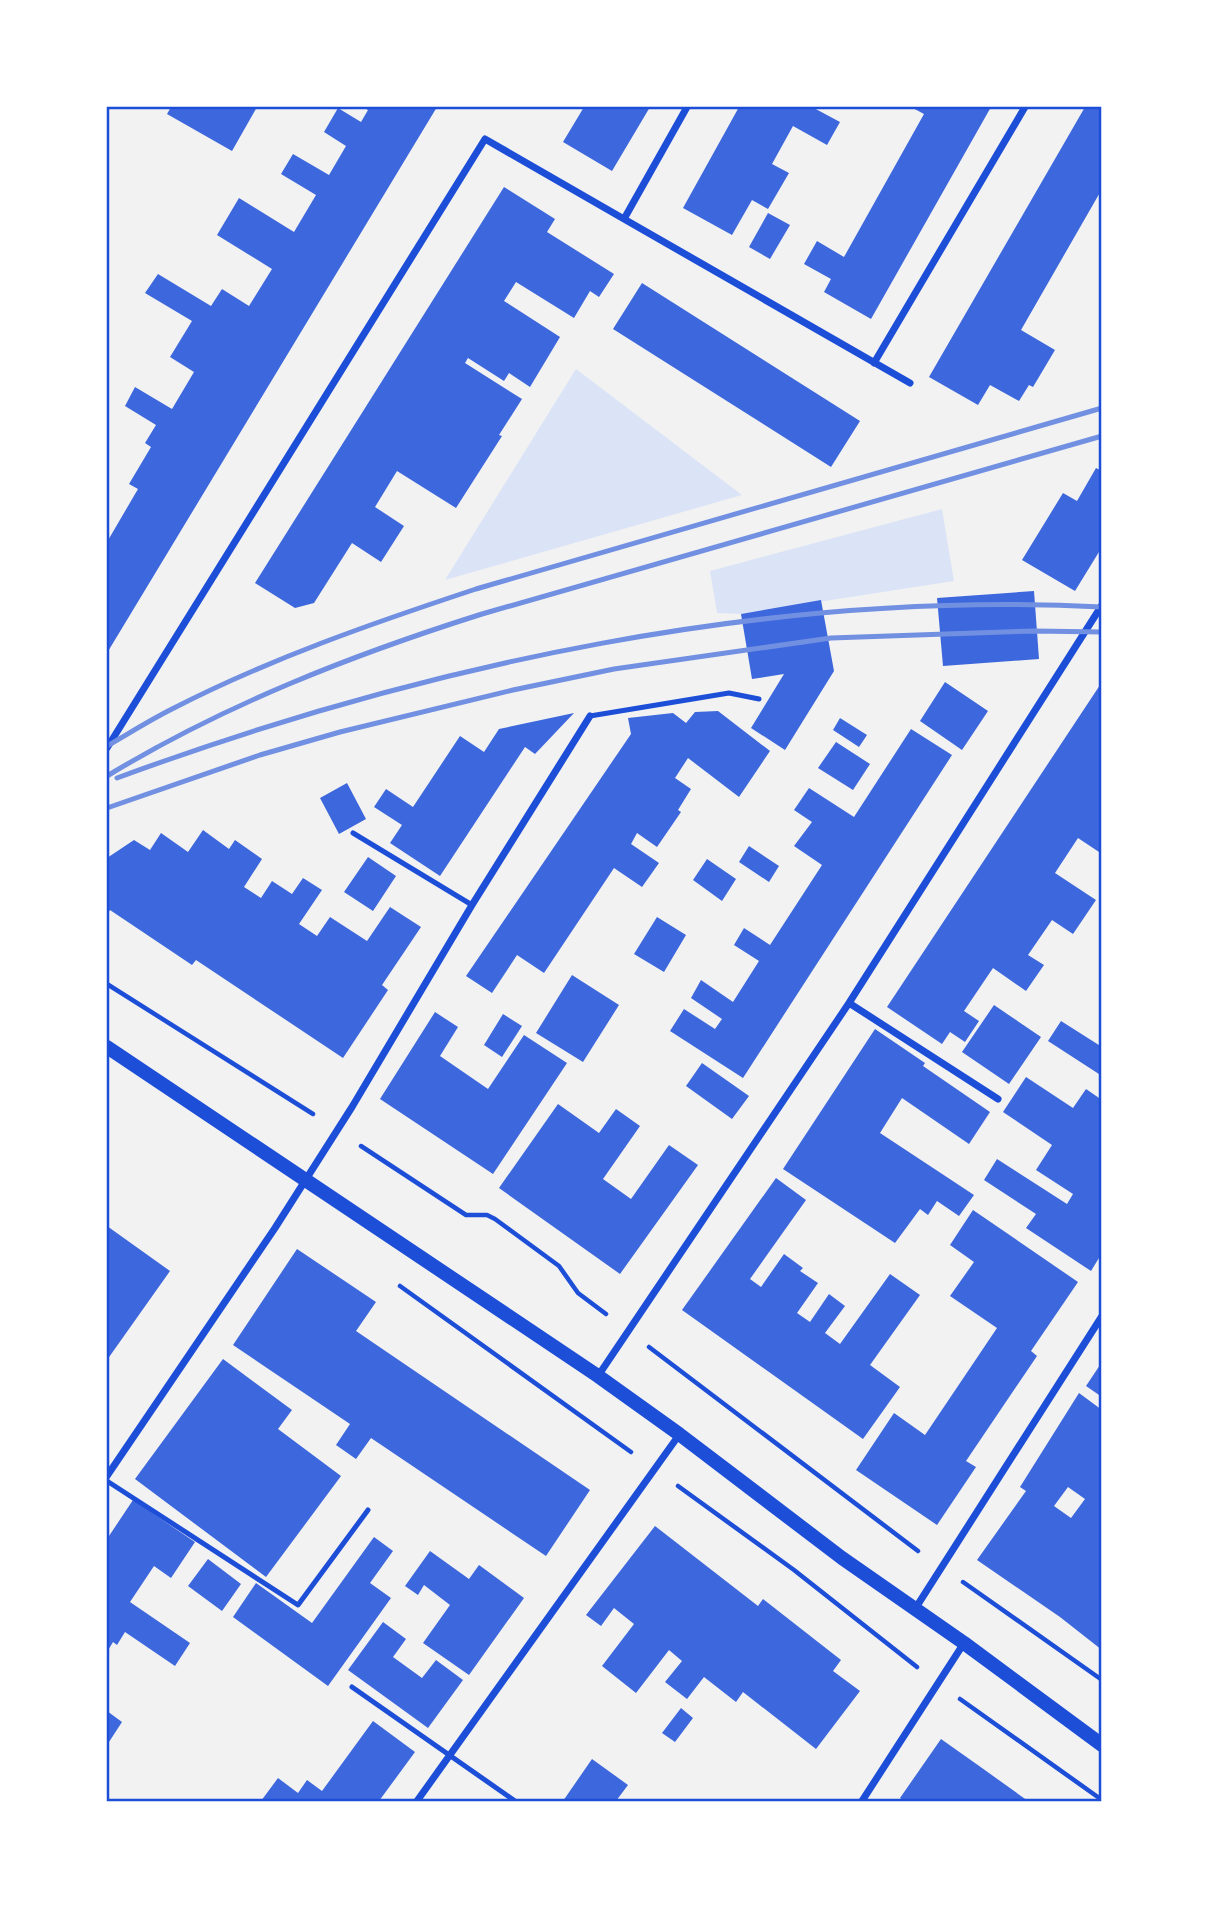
<svg xmlns="http://www.w3.org/2000/svg" width="1209" height="1908" viewBox="0 0 1209 1908" font-family="'Work Sans',sans-serif">
	<style>
		.green { fill: #dbe4f7 }
		.building { fill: #3d67dc; fill-rule: evenodd }
		.lines { fill: none; stroke-linecap: round; stroke-linejoin: round }
		.path { stroke: #1d4ed8; stroke-width: 4.5 }
		.service { stroke: #1d4ed8; stroke-width: 5 }
		.minor { stroke: #1d4ed8; stroke-width: 7 }
		.secondary { stroke: #1d4ed8; stroke-width: 14 }
		.rail { stroke: #7290e2; stroke-width: 5 }
		.neatline { fill: none; stroke: #1d4ed8; stroke-width: 2.5 }
	</style>
	<rect width="100%" height="100%" fill="#f2f2f2"/>
	<path class="green" d="M576,369L742,495L445,580Z
		M942,509L954,581L741,614L717,613L710,571Z"/>
	<path class="building" d="M171,107H257L232,151L167,114Z
		M363,107H437L107,653V542L138,489L129,484L151,447L145,443L156,425L125,406L135,387L172,409L194,372L170,357L192,321L145,293L158,274L211,306L222,289L249,306L272,269L217,235L239,198L294,232L316,195L281,174L293,154L329,175L346,146L324,132L338,108L361,122L368,110Z
		M584,107H650L612,171L563,142Z
		M739,107H812L840,122L827,145L793,126L772,164L789,173L768,209L752,200L732,235L683,208Z
		M911,107H991L871,319L824,292L831,279L804,264L817,241L844,257L924,114Z
		M1085,107H1102V189L1021,330L1055,350L1033,387L1029,385L1019,401L990,385L978,405L929,377Z
		M504,187L555,219L547,232L614,274L599,297L590,291L574,318L516,282L504,301L560,337L530,387L509,373L504,381L468,358L465,363L522,399L499,435L502,436L456,508L397,471L375,507L404,526L381,562L352,543L314,603L295,608L255,583Z
		M768,213L790,225L770,259L749,247Z
		M642,283L860,421L831,467L613,329Z
		M1096,468L1102,471V547L1075,591L1022,560L1063,493L1077,501Z
		M1034,591L1039,659L943,666L937,598Z
		M821,600L834,671L785,750L751,728L784,674L752,679L741,614Z
		M945,682L988,711L962,750L920,721Z
		M1102,682V854L1078,838L1055,873L1096,900L1073,934L1052,920L1028,955L1044,965L1026,991L993,968L964,1011L979,1021L965,1042L950,1032L942,1044L887,1007Z
		M718,711L770,751L739,797L688,758L675,778L691,789L678,810L681,812L657,847L637,833L631,844L659,863L642,887L614,868L544,973L517,955L492,993L466,976L631,734L628,718L673,713L686,723L695,712Z
		M574,713L535,754L525,747L440,876L390,843L402,825L374,807L386,789L413,807L460,736L484,752L499,729Z
		M840,718L867,735L859,747L833,730Z
		M911,729L952,755L743,1078L670,1031L684,1009L715,1029L722,1019L691,998L701,980L733,1002L759,961L734,945L744,928L770,945L822,865L794,846L812,822L794,810L809,788L854,817Z
		M836,742L870,764L853,790L818,768Z
		M347,783L366,819L339,834L320,798Z
		M203,830L229,849L235,840L262,859L244,887L261,898L272,881L292,894L303,878L322,890L299,924L317,936L330,917L367,941L390,907L421,927L382,985L388,990L343,1058L196,960L192,965L110,910L107,915V858L134,840L150,850L161,833L188,852Z
		M749,846L779,866L769,882L739,862Z
		M368,857L396,876L373,911L344,892Z
		M707,859L736,879L722,901L693,880Z
		M657,917L686,935L664,972L634,954Z
		M572,975L619,1005L583,1062L536,1033Z
		M994,1005L1041,1037L1009,1084L962,1052Z
		M435,1012L458,1027L440,1056L488,1089L524,1035L567,1063L493,1174L380,1099Z
		M503,1014L522,1026L502,1057L484,1045Z
		M1061,1021L1102,1047V1076L1048,1041Z
		M875,1029L925,1063L923,1066L990,1112L969,1144L902,1098L880,1133L974,1195L959,1216L937,1201L928,1215L920,1209L895,1243L783,1169Z
		M702,1063L749,1096L732,1119L686,1086Z
		M1026,1077L1073,1108L1086,1089L1102,1100V1253L1091,1271L1026,1228L1036,1214L984,1180L997,1159L1067,1204L1073,1194L1036,1170L1052,1145L1003,1112Z
		M558,1104L599,1133L616,1109L640,1126L603,1179L631,1199L669,1145L698,1165L620,1274L499,1188Z
		M776,1178L806,1200L750,1279L761,1287L784,1254L803,1268L800,1271L818,1283L797,1313L810,1322L829,1294L845,1306L825,1333L840,1344L890,1274L920,1295L870,1365L900,1387L863,1439L682,1310Z
		M973,1210L1078,1282L1031,1351L1037,1356L966,1461L976,1467L937,1525L856,1470L894,1413L925,1435L997,1328L950,1296L974,1262L950,1245Z
		M107,1226L170,1271L107,1360Z
		M297,1249L376,1302L356,1331L590,1490L546,1556L371,1438L356,1459L336,1445L350,1424L233,1345Z
		M223,1359L292,1410L278,1429L341,1476L266,1577L135,1479Z
		M1102,1362V1397L1086,1386Z
		M1079,1393L1102,1410V1650L1060,1617L977,1560L1026,1491L1020,1487ZM1068,1487L1085,1499L1071,1518L1054,1506Z
		M133,1500L195,1542L171,1578L154,1566L130,1602L190,1643L175,1666L125,1632L117,1645L113,1642L107,1652V1539Z
		M655,1526L758,1606L763,1599L841,1660L833,1671L860,1691L816,1749L743,1692L736,1702L704,1677L687,1699L665,1682L682,1661L669,1650L636,1693L602,1666L634,1624L614,1608L601,1626L586,1615Z
		M374,1537L393,1551L370,1583L391,1598L328,1686L233,1617L256,1583L312,1623Z
		M430,1551L469,1579L479,1565L524,1598L469,1675L423,1643L450,1605L424,1585L418,1595L405,1586Z
		M208,1559L241,1584L222,1611L188,1586Z
		M383,1622L406,1639L393,1657L422,1678L436,1660L463,1680L428,1728L348,1670Z
		M681,1708L693,1718L675,1742L662,1733Z
		M107,1711L122,1722L107,1745Z
		M373,1721L415,1752L379,1801H261L278,1778L298,1793L307,1780L322,1791Z
		M941,1739L982,1768L1028,1801H904L900,1798Z
		M592,1759L628,1785L616,1801H563Z"/>
	<g class="lines">
		<path class="path" d="M107,984L313,1114
			M361,1146L466,1215H487L495,1219L559,1266L578,1293L606,1314
			M400,1286L631,1452
			M649,1347L918,1551
			M678,1486L794,1570L917,1667
			M963,1582L1102,1680
			M960,1699L1102,1800"/>
		<path class="service" d="M590,716L729,693L759,699
			M353,833L472,905
			M107,1481L298,1605L368,1510
			M352,1687L515,1801"/>
		<path class="minor" d="M624,219L910,383
			M874,363L1025,107
			M107,748L485,139L624,219L687,107
			M849,1003L998,1099
			M598,1376L849,1003L1102,605
			M107,1476L275,1228L352,1107L472,905L590,716
			M915,1609L1102,1316
			M417,1801L679,1435
			M862,1801L964,1643"/>
		<path class="secondary" d="M107,1047L598,1376L679,1434L842,1558L964,1643L1102,1745"/>
		<path class="rail" d="M107,746C128,734 150,720 172,709C269,659 373,623 476,589L1102,408
			M107,776C224,705 352,655 482,614L1102,436
			M117,778C426,664 771,590 1102,607
			M107,808L260,755L340,732L513,690L614,669L831,638L1034,631L1102,632"/>
	</g>
	<rect width="1209" height="1908" fill="none" stroke="#ffffff" stroke-width="217"/>
	<rect x="108" y="108" width="992" height="1692" class="neatline"/>
</svg>
